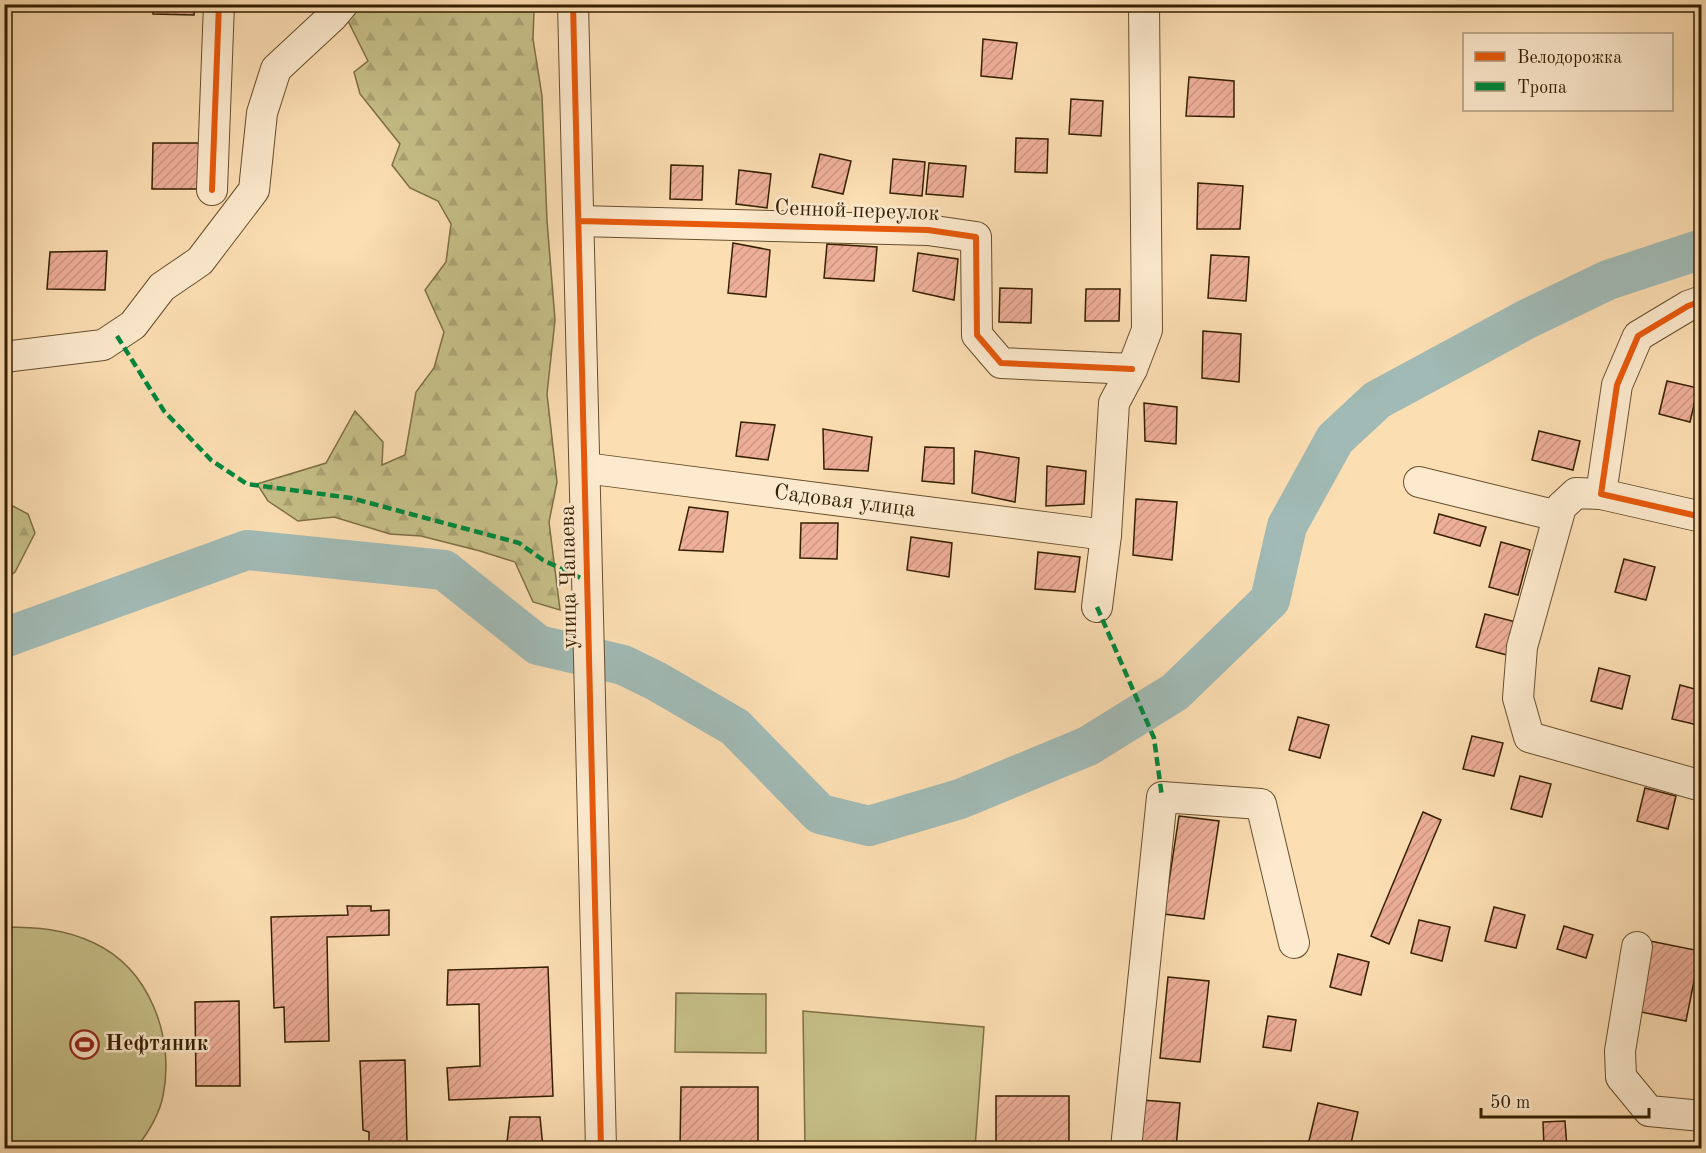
<svg xmlns="http://www.w3.org/2000/svg" width="1706" height="1153" viewBox="0 0 1706 1153" font-family="'Old Standard TT',serif">
	<style>
		.forest { fill: url(#forest-firs); stroke: #7e6f44; stroke-width: 1.5 }
		.park { fill: #c6bf88; stroke: #7e6f44; stroke-width: 1.5 }
		.lines { fill: none; stroke-linecap: round; stroke-linejoin: round }
		.river { stroke: #a1bab5; stroke-width: 40 }
		.building { fill: url(#building-hatch); stroke: #351f00; stroke-width: 1.5 }
		.minor-casing { stroke: #674f2d; stroke-width: 32 }
		.minor { stroke: #fdeace; stroke-width: 30 }
		.quiet { stroke: #00873e; stroke-width: 4.5; stroke-dasharray: 9 4.5; stroke-linecap: butt }
		.cycleway-casing { stroke: #fdeace; stroke-width: 10 }
		.cycleway { stroke: #e8590c; stroke-width: 6 }
		.labels { text-anchor: middle; dominant-baseline: central; stroke-width: 5; stroke-linejoin: round; paint-order: stroke }
		.street-label { font-size: 22px; fill: #351f00; stroke: #fdeace }
		.poi-label { font-size: 22px; font-weight: bold; fill: #351f00; stroke: #fdeace; text-anchor: start }
	</style>
	<defs>
		<pattern id="forest-firs" width="22" height="20" patternUnits="userSpaceOnUse" patternTransform="scale(1.5)"><rect width="22" height="20" fill="#c6bf88"/><path d="M5 1l3.5 6h-7zM16 11l3.5 6h-7z" fill="#aba474"/></pattern>
		<pattern id="building-hatch" width="6" height="6" patternUnits="userSpaceOnUse" patternTransform="scale(1.5)"><rect width="6" height="6" fill="#eeaf99"/><path d="M-1 1l2-2M0 6l6-6M5 7l2-2" fill="none" stroke="#cd9682"/></pattern>
	</defs>
	<rect width="100%" height="100%" fill="#fcdeb3"/>
	<filter id="stains"><feTurbulence type="fractalNoise" baseFrequency=".00333" numOctaves="4"/><feColorMatrix values="0 0 0 0 .2 0 0 0 0 .09 0 0 0 0 .02 0 0 0 .5 -.17"/></filter>
	<radialGradient id="worn" r=".72"><stop offset=".6" stop-color="#630" stop-opacity="0"/><stop offset="1" stop-color="#630" stop-opacity=".3"/></radialGradient>
	<path class="forest" d="M363,5H532L534,10L533,39L542,96L547,221L555,320L547,394L557,482L549,522L560,610L533,602L515,562L480,551L421,536L390,534L334,517L298,521L268,501L257,484L326,463L355,411L383,442L382,465L405,455L416,392L434,368L444,332L425,290L446,262L451,224L438,201L410,188L392,165L400,144L360,94L354,72L368,61L347,19Z
		M5,502L28,514L35,533L15,572L5,580Z"/>
	<path class="park" d="M5,927C36,927 65,929 94,943C150,969 175,1038 163,1096C159,1115 148,1133 136,1148H5Z
		M676,993L766,994V1053L675,1052Z
		M803,1011L984,1027L975,1148H805Z"/>
	<g class="lines">
		<path class="river" d="M4,638L247,550L444,570L538,645L623,665L656,681L735,727L820,814L869,826L960,799L1088,746L1175,692L1270,600L1287,526L1335,439L1377,400L1525,320L1608,280L1702,249"/>
	</g>
	<path class="building" d="M153,4H195L194,15L153,14Z
		M983,39L1017,43L1012,79L981,76Z
		M1189,77L1234,81V117L1186,116Z
		M1071,99L1103,101L1101,136L1069,134Z
		M1016,138L1048,139L1047,173L1015,172Z
		M153,143H200L199,189H152Z
		M820,154L851,161L843,194L812,187Z
		M893,159L925,162L922,196L890,193Z
		M929,163L966,166L963,197L926,194Z
		M671,165L703,166L702,200L670,199Z
		M739,170L771,174L767,208L736,204Z
		M1198,183L1243,186L1240,229H1197Z
		M733,243L770,250L766,297L728,293Z
		M827,244L877,247L874,281L824,278Z
		M107,251L105,290L47,289L50,252Z
		M918,253L958,259L954,300L913,291Z
		M1211,255L1249,257L1246,301L1208,298Z
		M1000,288L1032,289L1031,323L999,322Z
		M1086,289H1120L1119,321H1085Z
		M1203,331L1241,334L1239,382L1202,378Z
		M1667,381L1698,388L1690,422L1659,414Z
		M1144,403L1177,407L1176,444L1145,441Z
		M741,422L775,425L768,460L736,456Z
		M823,429L872,437L868,471L824,469Z
		M1539,431L1580,441L1573,470L1532,460Z
		M925,447L954,448V484L922,481Z
		M975,451L1019,458L1015,502L972,493Z
		M1047,466L1086,471L1084,504L1046,506Z
		M1136,499L1177,502L1172,560L1133,555Z
		M689,507L728,512L723,552L679,550Z
		M1439,514L1486,527L1480,546L1434,533Z
		M801,523H838L837,559L800,558Z
		M911,537L952,543L949,577L907,570Z
		M1501,542L1530,550L1518,595L1489,587Z
		M1038,552L1080,557L1075,592L1035,589Z
		M1624,559L1655,567L1646,600L1615,592Z
		M1485,614L1516,622L1507,655L1476,647Z
		M1599,668L1630,676L1622,709L1591,701Z
		M1680,685L1702,691V726L1672,719Z
		M1298,717L1329,725L1320,758L1289,750Z
		M1472,736L1503,743L1494,776L1463,769Z
		M1520,776L1551,784L1542,817L1511,809Z
		M1645,788L1676,796L1668,829L1637,821Z
		M1423,812L1441,820L1389,944L1371,936Z
		M1179,816L1219,821L1204,919L1164,914Z
		M347,906H371V911L389,910V935L327,937L329,1041L285,1042L284,1007L274,1008L271,917L348,915Z
		M1494,907L1525,915L1516,948L1485,941Z
		M1419,920L1450,927L1442,961L1411,953Z
		M1564,926L1593,935L1586,958L1557,949Z
		M1650,941L1700,951L1686,1021L1636,1011Z
		M1338,954L1369,962L1361,995L1330,987Z
		M548,967L553,1096L449,1100L447,1068L480,1066L479,1004L447,1005L448,970Z
		M1168,977L1209,981L1200,1062L1160,1058Z
		M239,1001L240,1086H196L195,1002Z
		M1268,1016L1296,1020L1291,1051L1263,1047Z
		M405,1060L407,1143L507,1142L510,1117H540L543,1148H369V1132L363,1130L360,1061Z
		M681,1087H758V1148H680Z
		M996,1096H1069V1148H996Z
		M1142,1100L1180,1103L1176,1148H1137Z
		M1318,1103L1358,1112L1350,1148H1323L1308,1145Z
		M1565,1121L1567,1148H1544L1543,1122Z"/>
	<g class="lines">
		<defs>
			<g id="minor">
				<path d="M573,4L601,1148"/>
				<path d="M212,190L219,4"/>
				<path d="M579,221L928,230L976,237L977,335L1001,363L1132,369"/>
				<path d="M4,357L103,345L133,325L162,287L200,261L254,190L262,113L276,69L333,16L343,4"/>
				<path id="s1" d="M585,468L1106,535"/>
				<path d="M1419,482L1558,516"/>
				<path d="M1601,494L1617,385L1638,336L1688,306L1702,301"/>
				<path d="M1702,517L1601,494L1576,493L1561,507L1522,647L1518,698L1529,737L1702,786"/>
				<path d="M1097,607L1106,535L1114,403L1132,369L1147,330L1144,4"/>
				<path d="M1637,947L1620,1051L1621,1077L1649,1111L1702,1116"/>
				<path d="M1126,1148L1162,797L1261,804L1294,943"/>
			</g>
		</defs>
		<use href="#minor" class="minor-casing"/>
		<use href="#minor" class="minor"/>
		<path class="quiet" d="M117,336L164,411L211,460L247,484L351,498L519,543L543,560L587,581
			M1097,607L1154,738L1162,797"/>
		<defs>
			<path id="cycleway" d="M573,4L601,1148
				M212,190L219,4
				M579,221L928,230L976,237L977,335L1001,363L1132,369
				M1702,301L1688,306L1638,336L1617,385L1601,494L1702,517"/>
		</defs>
		<use href="#cycleway" class="cycleway-casing"/>
		<use href="#cycleway" class="cycleway"/>
	</g>
	<defs>
		<symbol id="stadium-ring" viewBox="-11 -11 22 22"><circle r="9.5" fill="#fdeace" stroke="#8f2418" stroke-width="1.5"/><path d="M0-5a6.5 5 0 1 0 0 10a6.5 5 0 1 0 0-10ZM-3.5-1.8h7v3.6h-7Z" fill="#8f2418"/></symbol>
	</defs>
	<g fill-rule="evenodd">
		<use href="#stadium-ring" x="68" y="1028" width="33" height="33"/>
	</g>
	<g class="labels">
		<g class="street-label">
			<text transform="translate(857 211) rotate(2)">Сенной переулок</text>
			<text stroke="none"><textPath href="#s1" startOffset="262">Садовая улица</textPath></text>
			<text transform="translate(569 577) rotate(-91)">улица Чапаева</text>
		</g>
		<g class="poi-label">
			<text x="105" y="1044">Нефтяник</text>
		</g>
	</g>
	<rect width="1706" height="1153" fill="none" stroke="#fcdeb3" stroke-width="24"/>
	<rect x="6" y="6" width="1694" height="1141" fill="none" stroke="#351f00" stroke-width="3"/>
	<rect x="12" y="12" width="1682" height="1129" fill="none" stroke="#351f00" stroke-width="1.5"/>
	<rect x="1463" y="33" width="210" height="78" fill="#fdeace" stroke="#ad997c" stroke-width="1.5"/>
	<rect x="1475" y="52" width="30" height="9" fill="#e8590c" stroke="#ad997c" stroke-width="1.5"/>
	<text x="1517" y="63" font-size="18" fill="#351f00">Велодорожка</text>
	<rect x="1475" y="82" width="30" height="9" fill="#00873e" stroke="#ad997c" stroke-width="1.5"/>
	<text x="1517" y="93" font-size="18" fill="#351f00">Тропа</text>
	<path d="M1481 1108v9h168v-9" fill="none" stroke="#351f00" stroke-width="3"/>
	<text x="1490" y="1108" font-size="18" fill="#351f00" stroke="#fdeace" stroke-width="4.5" paint-order="stroke">50 m</text>
	<rect width="100%" height="100%" filter="url(#stains)"/>
	<rect width="100%" height="100%" fill="url(#worn)"/>
</svg>
